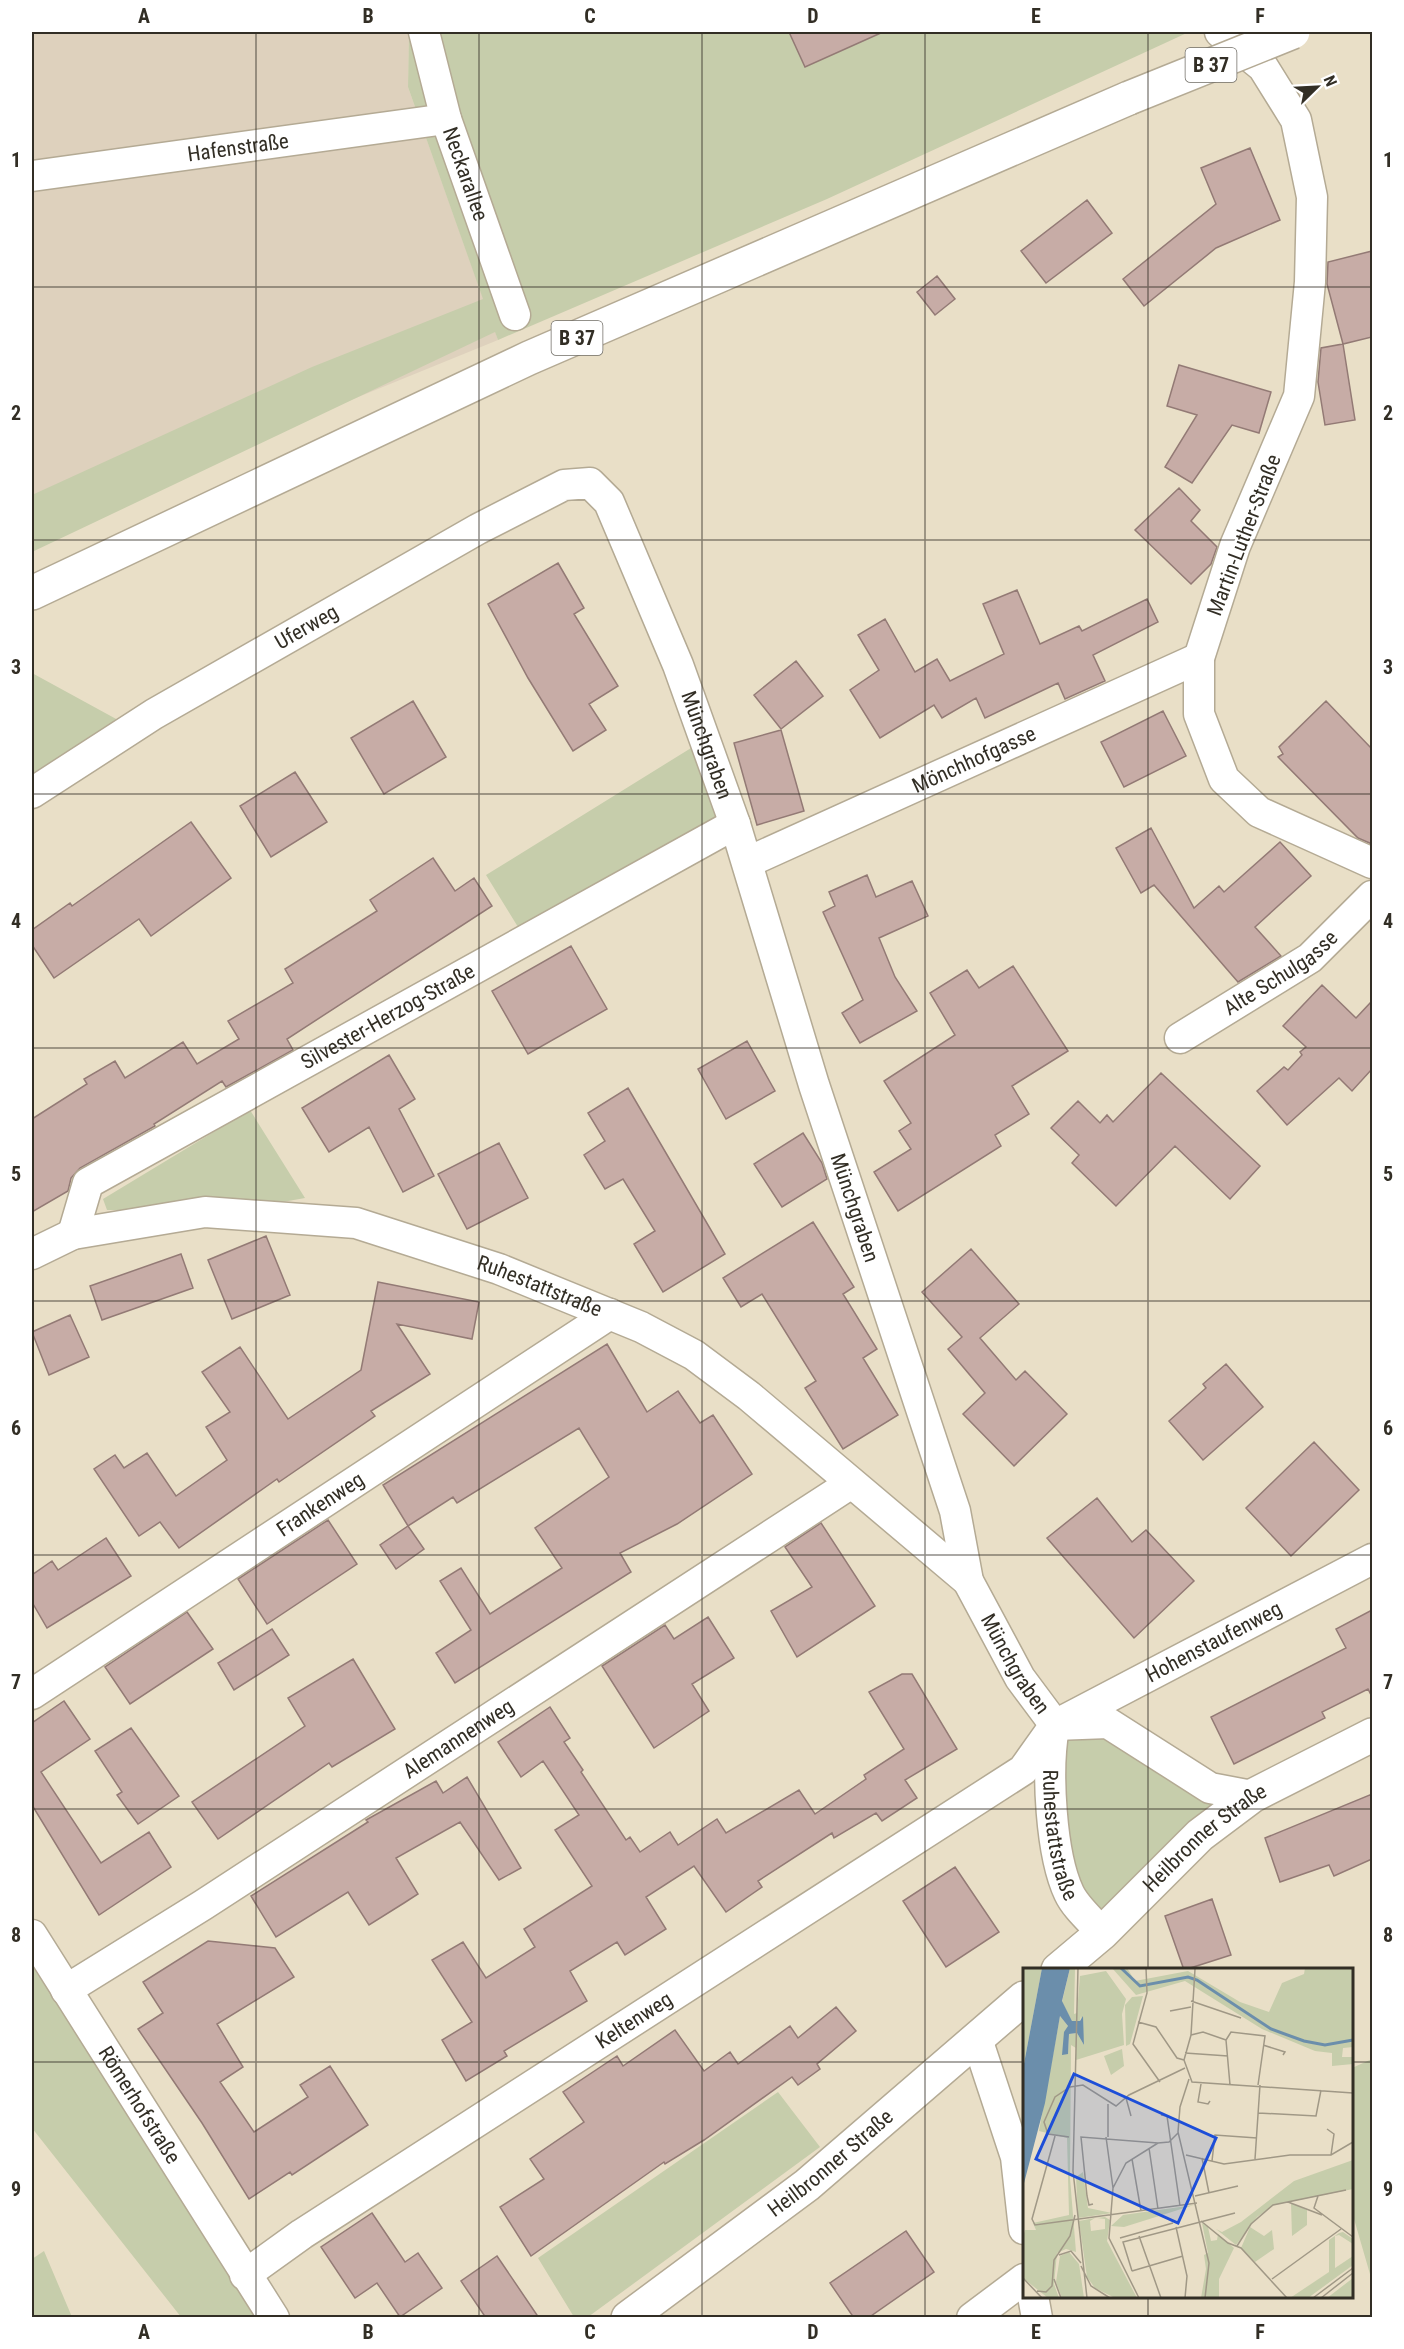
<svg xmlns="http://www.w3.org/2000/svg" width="1404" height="2349" viewBox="0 0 1404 2349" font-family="'Roboto Condensed',sans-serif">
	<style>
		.industrial { fill: #ded1bd }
		.green { fill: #c6cdab }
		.building { fill: #c7aca6; stroke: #937a75; stroke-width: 1.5 }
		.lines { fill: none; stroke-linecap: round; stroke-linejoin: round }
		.street-casing { stroke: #b4aa94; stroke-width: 33 }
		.secondary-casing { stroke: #b4aa94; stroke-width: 36 }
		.primary-casing { stroke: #b4aa94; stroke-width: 36 }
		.street { stroke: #fff; stroke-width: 30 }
		.secondary { stroke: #fff; stroke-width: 33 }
		.primary { stroke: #fff; stroke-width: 33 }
		.primary-bridge-casing { stroke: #b4aa94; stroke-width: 36; stroke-linecap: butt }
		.primary-bridge { stroke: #fff; stroke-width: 33 }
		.grid { fill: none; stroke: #322e25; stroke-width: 1.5; stroke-opacity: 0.55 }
		.labels { text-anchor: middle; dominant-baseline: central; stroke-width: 5; stroke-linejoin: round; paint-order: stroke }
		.shield { fill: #fff; stroke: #706d66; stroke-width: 1.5 }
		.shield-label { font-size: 20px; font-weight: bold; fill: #322e25 }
		.street-label { font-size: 21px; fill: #322e25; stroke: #fff }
		.inset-river { fill: none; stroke: #6b8eab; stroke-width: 3 }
		.inset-road { fill: none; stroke: #a09886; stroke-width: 1.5 }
		.view { fill: #1d4ed8; fill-opacity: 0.15; stroke: #1d4ed8; stroke-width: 3 }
		.inset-edge { fill: none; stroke: #322e25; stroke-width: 3 }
		.neatline { fill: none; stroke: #322e25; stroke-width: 2 }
		.grid-label { font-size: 20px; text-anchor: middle; font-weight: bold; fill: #322e25 }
	</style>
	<rect width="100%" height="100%" fill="#e9dfc7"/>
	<path class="industrial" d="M32,32H409L408,87L498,340L32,530Z"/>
	<path class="green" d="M409,32H1189L827,199L498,340L495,332L32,552V495L312,367L483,299L408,87Z
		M32,673L118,720L32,778Z
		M704,740L735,824L526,940L486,875Z
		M250,1110L305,1198C241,1211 172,1210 107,1210L103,1199Z
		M1108,1723L1252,1796L1102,1933L1071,1897L1055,1725Z
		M32,1956L261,2317H181L32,2128Z
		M1372,2059V2281L1352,2212V2068Z
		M778,2092L820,2147L588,2317H574L538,2258Z
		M44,2251L72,2317H32V2259Z"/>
	<path class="building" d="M789,32H883L805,67Z
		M1250,148L1280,220L1216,248L1144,306L1123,279L1216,204L1201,168Z
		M1087,200L1112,233L1046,283L1021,251Z
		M1372,251V337L1343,344L1327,284L1328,262Z
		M937,276L955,299L935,315L917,292Z
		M1343,344L1355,420L1325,425L1318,382L1321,348Z
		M1179,365L1271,392L1259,433L1232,425L1192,483L1165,467L1197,415L1167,406Z
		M1179,488L1200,510L1191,521L1217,547L1211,564L1191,584L1135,530Z
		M558,563L584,608L574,614L618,686L589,704L606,730L573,751L528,678L488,604Z
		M1017,590L1040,644L1079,626L1082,631L1147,599L1158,622L1093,655L1105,681L1065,699L1058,683L985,718L976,698L942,718L934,705L880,738L850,690L879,670L858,635L885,619L915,672L937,659L950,681L1004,654L983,604Z
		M796,661L823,696L781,729L754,695Z
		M413,701L446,757L384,794L351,738Z
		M1326,701L1372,749V844L1358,838L1278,757L1283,754L1279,747Z
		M1163,711L1186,756L1124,787L1101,742Z
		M781,730L804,811L757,825L734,743Z
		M295,772L327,822L271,857L240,806Z
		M191,822L231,878L151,936L139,919L54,978L32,945V930L70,903L72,906Z
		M1151,828L1194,908L1219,886L1224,892L1280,842L1311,876L1255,927L1281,956L1238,982L1154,885L1141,893L1116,848Z
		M433,858L455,891L474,878L492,906L287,1039L293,1050L226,1087L222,1081L154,1124L155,1126L80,1168L71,1178L68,1191L32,1212V1119L87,1084L84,1079L115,1061L125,1078L183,1042L197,1064L239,1039L228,1021L293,983L285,969L377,911L370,900Z
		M867,875L876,897L912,881L928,916L879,938L895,977L917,1011L860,1043L842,1013L863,1000L823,912L835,906L829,892Z
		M571,946L607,1009L528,1054L492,991Z
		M1013,966L1068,1051L1012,1086L1029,1114L995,1135L1001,1146L898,1211L874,1172L911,1149L899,1131L911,1123L884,1081L955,1035L930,993L967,970L979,988Z
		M1322,985L1356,1018L1372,1001V1069L1352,1091L1339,1078L1287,1125L1257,1091L1284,1067L1288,1070L1302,1055L1300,1052L1306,1047L1283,1026Z
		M747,1041L775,1091L726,1119L698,1069Z
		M389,1055L415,1099L399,1109L434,1176L403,1192L369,1127L329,1152L302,1108Z
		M1161,1073L1260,1166L1230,1199L1175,1146L1116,1206L1072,1163L1079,1155L1051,1128L1078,1101L1100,1123L1107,1115L1113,1122Z
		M628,1088L725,1254L663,1292L634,1244L655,1231L623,1179L605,1189L584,1155L605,1141L588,1113Z
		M803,1133L822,1163L827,1179L782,1207L754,1164Z
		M499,1143L528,1198L467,1229L438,1174Z
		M813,1222L854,1287L843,1294L877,1349L863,1358L898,1415L843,1449L805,1388L816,1381L762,1294L741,1307L723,1278Z
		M266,1236L290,1295L232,1319L208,1260Z
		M971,1249L1019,1304L980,1338L1016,1380L1025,1371L1067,1414L1014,1466L963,1414L985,1393L948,1349L962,1337L922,1292Z
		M181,1254L193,1288L102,1320L90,1286Z
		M378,1282L479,1302L472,1339L397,1324L430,1374L371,1411L375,1416L279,1482L277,1479L179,1548L160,1522L139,1536L94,1469L115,1455L124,1468L147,1453L176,1496L227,1460L206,1427L230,1412L202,1372L240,1347L288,1419L361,1370Z
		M70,1315L89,1357L49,1375L32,1332Z
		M607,1344L647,1412L678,1391L700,1423L713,1415L752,1474L677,1524L620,1553L631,1572L455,1683L436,1653L471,1630L440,1581L461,1568L490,1614L562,1568L535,1528L609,1477L579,1428L457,1503L453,1497L408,1526L383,1485Z
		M1226,1364L1263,1407L1203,1460L1169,1421L1206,1388L1203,1384Z
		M1314,1442L1359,1490L1291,1556L1246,1508Z
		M1097,1498L1132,1542L1146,1530L1194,1581L1134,1638L1047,1538Z
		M328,1520L357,1564L267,1624L238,1579Z
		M821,1523L875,1606L797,1657L771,1611L812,1587L785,1547Z
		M408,1526L424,1549L396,1569L380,1545Z
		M106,1538L131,1576L47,1628L32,1602V1575L52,1561L58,1570Z
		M1372,1610V1697L1368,1689L1322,1712L1325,1718L1234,1764L1211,1717L1346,1648L1336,1629Z
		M187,1612L213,1649L130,1704L105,1667Z
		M708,1617L734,1658L692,1684L709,1711L654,1748L602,1666L665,1625L674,1639Z
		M272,1629L289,1655L234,1690L218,1663Z
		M353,1659L395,1729L332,1767L329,1763L218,1839L192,1802L305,1726L288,1698Z
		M902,1674H912L957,1749L905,1780L917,1798L882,1821L876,1813L834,1838L832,1833L758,1881L762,1887L726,1912L694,1866L646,1897L666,1929L625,1955L617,1942L570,1971L587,2001L504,2051L507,2056L466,2081L442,2040L472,2022L432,1960L463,1942L486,1978L535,1947L524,1929L592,1886L555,1830L579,1815L543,1761L521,1777L498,1742L550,1707L570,1738L564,1742L583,1770L581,1772L626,1840L630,1837L640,1852L670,1832L678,1845L717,1819L726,1833L799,1790L815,1814L866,1779L864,1775L904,1749L869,1692Z
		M64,1701L90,1739L41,1772L101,1863L149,1832L171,1867L99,1915L32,1805V1723Z
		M131,1728L179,1796L138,1824L117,1795L122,1792L95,1751Z
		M467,1777L521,1868L499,1880L460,1822L396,1858L418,1894L404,1903L369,1925L348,1892L276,1937L251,1896L368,1822L366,1820L436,1781L443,1793Z
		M1372,1794V1859L1334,1876L1329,1865L1280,1882L1265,1838Z
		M955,1867L999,1932L946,1967L903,1901Z
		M1212,1899L1231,1955L1184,1970L1165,1916Z
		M208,1941L275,1948L294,1977L217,2024L243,2067L220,2082L254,2132L308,2097L300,2085L330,2066L368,2125L292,2175L290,2172L249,2199L202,2123L138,2029L163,2013L143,1982Z
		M836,2007L856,2031L817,2064L820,2069L798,2085L792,2077L704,2140L665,2164L664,2162L531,2256L500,2207L544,2179L530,2159L584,2122L563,2092L617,2056L623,2066L675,2030L704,2071L730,2052L738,2064L790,2026L798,2038Z
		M372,2213L405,2262L418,2253L442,2288L400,2317L377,2283L355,2298L321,2247Z
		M906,2231L934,2272L868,2318H854L830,2283Z
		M497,2256L539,2318H486L461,2281Z"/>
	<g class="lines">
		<defs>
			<g id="street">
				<path id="s1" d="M424,32L446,119L515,315"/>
				<path d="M1220,32L1263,67L1296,120L1312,197L1310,282L1299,396L1235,546L1199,658V714L1224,779L1259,812L1372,863"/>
				<path id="s2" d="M32,176L446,119"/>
				<path id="s3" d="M32,793L154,714L478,529L564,485L590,483L609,502L678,665L735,824L814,1085L955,1511L968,1581L1020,1678L1055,1725L1108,1723L1210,1788L1252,1796"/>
				<path id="s4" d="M748,862L1199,658"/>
				<path id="s5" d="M1180,1038L1310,958L1372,896"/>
				<path id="s6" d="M73,1234L88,1183L735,824"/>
				<path id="s7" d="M32,1254L73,1234L205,1212L356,1223L499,1269L641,1327L694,1355L749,1396L968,1581"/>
				<path id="s8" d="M32,1694L610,1314"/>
				<path id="s9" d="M1054,1728C1046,1770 1051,1855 1069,1893C1076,1908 1092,1921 1102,1933"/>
				<path id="s10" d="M32,1935L274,2318"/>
				<path id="s11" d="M66,1990L203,1905L850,1484"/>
				<path d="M977,2039L1016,2157L1024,2229"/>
				<path id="s12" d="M245,2275L302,2234L1023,1770L1055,1725L1372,1559"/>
				<path d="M1033,2296L1037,2318"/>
				<path d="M972,2318L1024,2279"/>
			</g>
			<g id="secondary">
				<path id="s13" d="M1058,1970L1102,1933L1200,1835L1252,1796L1372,1735"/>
				<path id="s14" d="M628,2318L807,2185L1024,1998"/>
			</g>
			<path id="primary" d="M32,593L529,358L1129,98"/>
		</defs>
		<use href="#street" class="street-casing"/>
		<use href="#secondary" class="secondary-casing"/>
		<use href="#primary" class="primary-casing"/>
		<use href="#street" class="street"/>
		<use href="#secondary" class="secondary"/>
		<use href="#primary" class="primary"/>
		<defs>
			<path id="primary-bridge" d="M1129,98L1293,32"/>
		</defs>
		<use href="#primary-bridge" class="primary-bridge-casing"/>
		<use href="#primary-bridge" class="primary-bridge"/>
	</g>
	<path class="grid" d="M256,32V2318M479,32V2318M702,32V2318M925,32V2318M1148,32V1970M32,287H1372M32,540H1372M32,794H1372M32,1048H1372M32,1301H1372M32,1555H1372M32,1809H1372M32,2062H1024M1352,2062H1372M1148,2296V2318"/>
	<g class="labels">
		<g class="shield">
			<rect x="1185.5" y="48" width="51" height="34" rx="4.5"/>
			<rect x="551.5" y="321" width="51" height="34" rx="4.5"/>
		</g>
		<g class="shield-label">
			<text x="1211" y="65">B 37</text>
			<text x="577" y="338">B 37</text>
		</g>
		<g class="street-label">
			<text stroke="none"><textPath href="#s2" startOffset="208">Hafenstraße</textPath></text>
			<text stroke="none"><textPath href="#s1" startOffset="148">Neckarallee</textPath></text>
			<text transform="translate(1244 535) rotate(-69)">Martin-Luther-Straße</text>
			<text stroke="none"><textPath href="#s3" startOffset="321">Uferweg</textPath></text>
			<text stroke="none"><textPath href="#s3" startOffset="930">Münchgraben</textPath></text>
			<text stroke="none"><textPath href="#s4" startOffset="248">Mönchhofgasse</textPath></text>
			<text stroke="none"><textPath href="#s5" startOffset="120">Alte Schulgasse</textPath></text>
			<text stroke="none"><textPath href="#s6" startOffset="396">Silvester-Herzog-Straße</textPath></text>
			<text stroke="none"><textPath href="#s3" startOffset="1416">Münchgraben</textPath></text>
			<text stroke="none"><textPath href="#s7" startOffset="525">Ruhestattstraße</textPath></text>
			<text stroke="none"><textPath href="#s8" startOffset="345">Frankenweg</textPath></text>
			<text stroke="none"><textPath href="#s12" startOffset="1162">Hohenstaufenweg</textPath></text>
			<text stroke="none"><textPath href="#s3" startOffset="1902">Münchgraben</textPath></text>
			<text stroke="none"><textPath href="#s11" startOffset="466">Alemannenweg</textPath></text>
			<text stroke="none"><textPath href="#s9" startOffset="108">Ruhestattstraße</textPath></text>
			<text stroke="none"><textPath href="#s13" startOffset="198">Heilbronner Straße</textPath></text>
			<text stroke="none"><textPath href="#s12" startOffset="465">Keltenweg</textPath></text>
			<text stroke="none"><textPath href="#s10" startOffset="201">Römerhofstraße</textPath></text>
			<text stroke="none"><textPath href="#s14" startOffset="255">Heilbronner Straße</textPath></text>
		</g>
	</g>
	<g transform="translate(1023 1968)">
		<rect width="330" height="330" fill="#e9dfc7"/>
		<path d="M0,0H19L0,101ZM47,0H52L51,46L54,45L57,8L83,3L103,31L99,46L101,77L53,92V80L48,77L47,210L53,284L43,281L34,285L31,316L36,330H25L0,310V269L2,262H13L10,255L46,247L44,170L16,163L37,48L45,58L40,79L45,85L46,66L54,65L61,77L58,48L57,53H49L39,34ZM89,0H104L112,13L165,3L217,34L246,44L259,15L281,6L282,0H330V79L320,80L319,89H330V96L309,98V85L292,83L239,61L162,13L113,27ZM120,28L107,76L103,78L102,37L109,29ZM99,81L101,98L88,107L81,88ZM330,192V221L251,237L234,249L213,277L193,261L199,264L218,254L271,213ZM60,204L65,240L89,245L55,250L53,209ZM268,235L284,242V257L269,268ZM171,237L101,259L88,258L100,247ZM82,249L87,252L84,273L114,330H92L72,320L64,309L56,253L72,250L67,253L68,263L82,261V251L74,250ZM179,255L185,259L188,273L194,272L195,266L211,280L196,311V330H178L183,301L181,287L185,285ZM227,259L241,268L249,262L251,281L232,294L218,280ZM320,264L330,271V276L316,267L312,268V300L330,288V297L285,330H267L306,304V272L316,265ZM46,284L56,296L61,330H39L33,314L37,288ZM330,310V330H304Z" fill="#c6cdab"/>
		<path d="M19,0H47L39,33L49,53H57L60,48L61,77L54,65L46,66L45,86L39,87L41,64L45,58L37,48L22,135L0,219V101Z" fill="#6b8eab"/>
		<path class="inset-river" d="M98,0L117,18L165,9L174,12L248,61L281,73L302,77L330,72"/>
		<path class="inset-road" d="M55,0L50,203L64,330M123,0L124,25L110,76L137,114M172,1L168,67L161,92L169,114L330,125M168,33L218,50M147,43L168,39M115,54L133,59L154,90L161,92M168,67L180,64L203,72M203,72L208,64L242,68L235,117M203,72L207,117M240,77L262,84L260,87M162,85L205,88M166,111L157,139L155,164L186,295L182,330M178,116L175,134L185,136L187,133M103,130L108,148M85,136V169M235,145L293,148L298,122M138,147L144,148L157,238M304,161L311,166L308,187M32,168L9,251L12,257L174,235M46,169L25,166L21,154L32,129L47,119L60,117L93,138L106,127L162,100M83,169L90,220M126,180L135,241M163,187L201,196L267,187H308L330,174M179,190L186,225M109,191L118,243M232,191L237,117M189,193L192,167L234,170M172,228L215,218M295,228L291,240L330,269M265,234L299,247M70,236L66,237L64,228L58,169L135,175L146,174L155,165M178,253L205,275L218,280L264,330M153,259L164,308L162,330M116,268L138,330M97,270L150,255M214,278L228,256L250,237L323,222M36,287L48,283L58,295M58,298L68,318L87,330M109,303L100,274L212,245M109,303L160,288M0,310L19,330M31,311L38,330M249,311L318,261M14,323L23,324L29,318L31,292L47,268L52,247M116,330L86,270L90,220L103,195L135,175M290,330L330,300M298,330L330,305"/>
		<path class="view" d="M51,106L193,170L155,255L13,191Z"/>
		<rect width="330" height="330" class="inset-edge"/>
	</g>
	<rect width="1404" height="2349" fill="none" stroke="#ffffff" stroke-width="66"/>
	<g transform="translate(1317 87) rotate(66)" stroke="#ffffff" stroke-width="4.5" paint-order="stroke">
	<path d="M0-4.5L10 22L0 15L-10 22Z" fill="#322e25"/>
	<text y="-9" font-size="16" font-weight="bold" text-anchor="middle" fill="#322e25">N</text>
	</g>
	<rect x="33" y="33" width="1338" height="2283" class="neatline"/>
	<g class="grid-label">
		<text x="144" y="23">A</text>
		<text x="368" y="23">B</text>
		<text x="590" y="23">C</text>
		<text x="813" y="23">D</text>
		<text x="1036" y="23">E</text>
		<text x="1260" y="23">F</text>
		<text x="16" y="167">1</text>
		<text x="1388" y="167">1</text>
		<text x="16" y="420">2</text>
		<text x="1388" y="420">2</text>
		<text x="16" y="674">3</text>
		<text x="1388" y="674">3</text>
		<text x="16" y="928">4</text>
		<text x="1388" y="928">4</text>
		<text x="16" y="1181">5</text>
		<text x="1388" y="1181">5</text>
		<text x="16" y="1435">6</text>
		<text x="1388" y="1435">6</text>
		<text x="16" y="1689">7</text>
		<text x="1388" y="1689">7</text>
		<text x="16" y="1942">8</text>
		<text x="1388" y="1942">8</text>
		<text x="16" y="2196">9</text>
		<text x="1388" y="2196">9</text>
		<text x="144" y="2339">A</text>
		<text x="368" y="2339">B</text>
		<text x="590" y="2339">C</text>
		<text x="813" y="2339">D</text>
		<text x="1036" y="2339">E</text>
		<text x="1260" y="2339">F</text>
	</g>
</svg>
